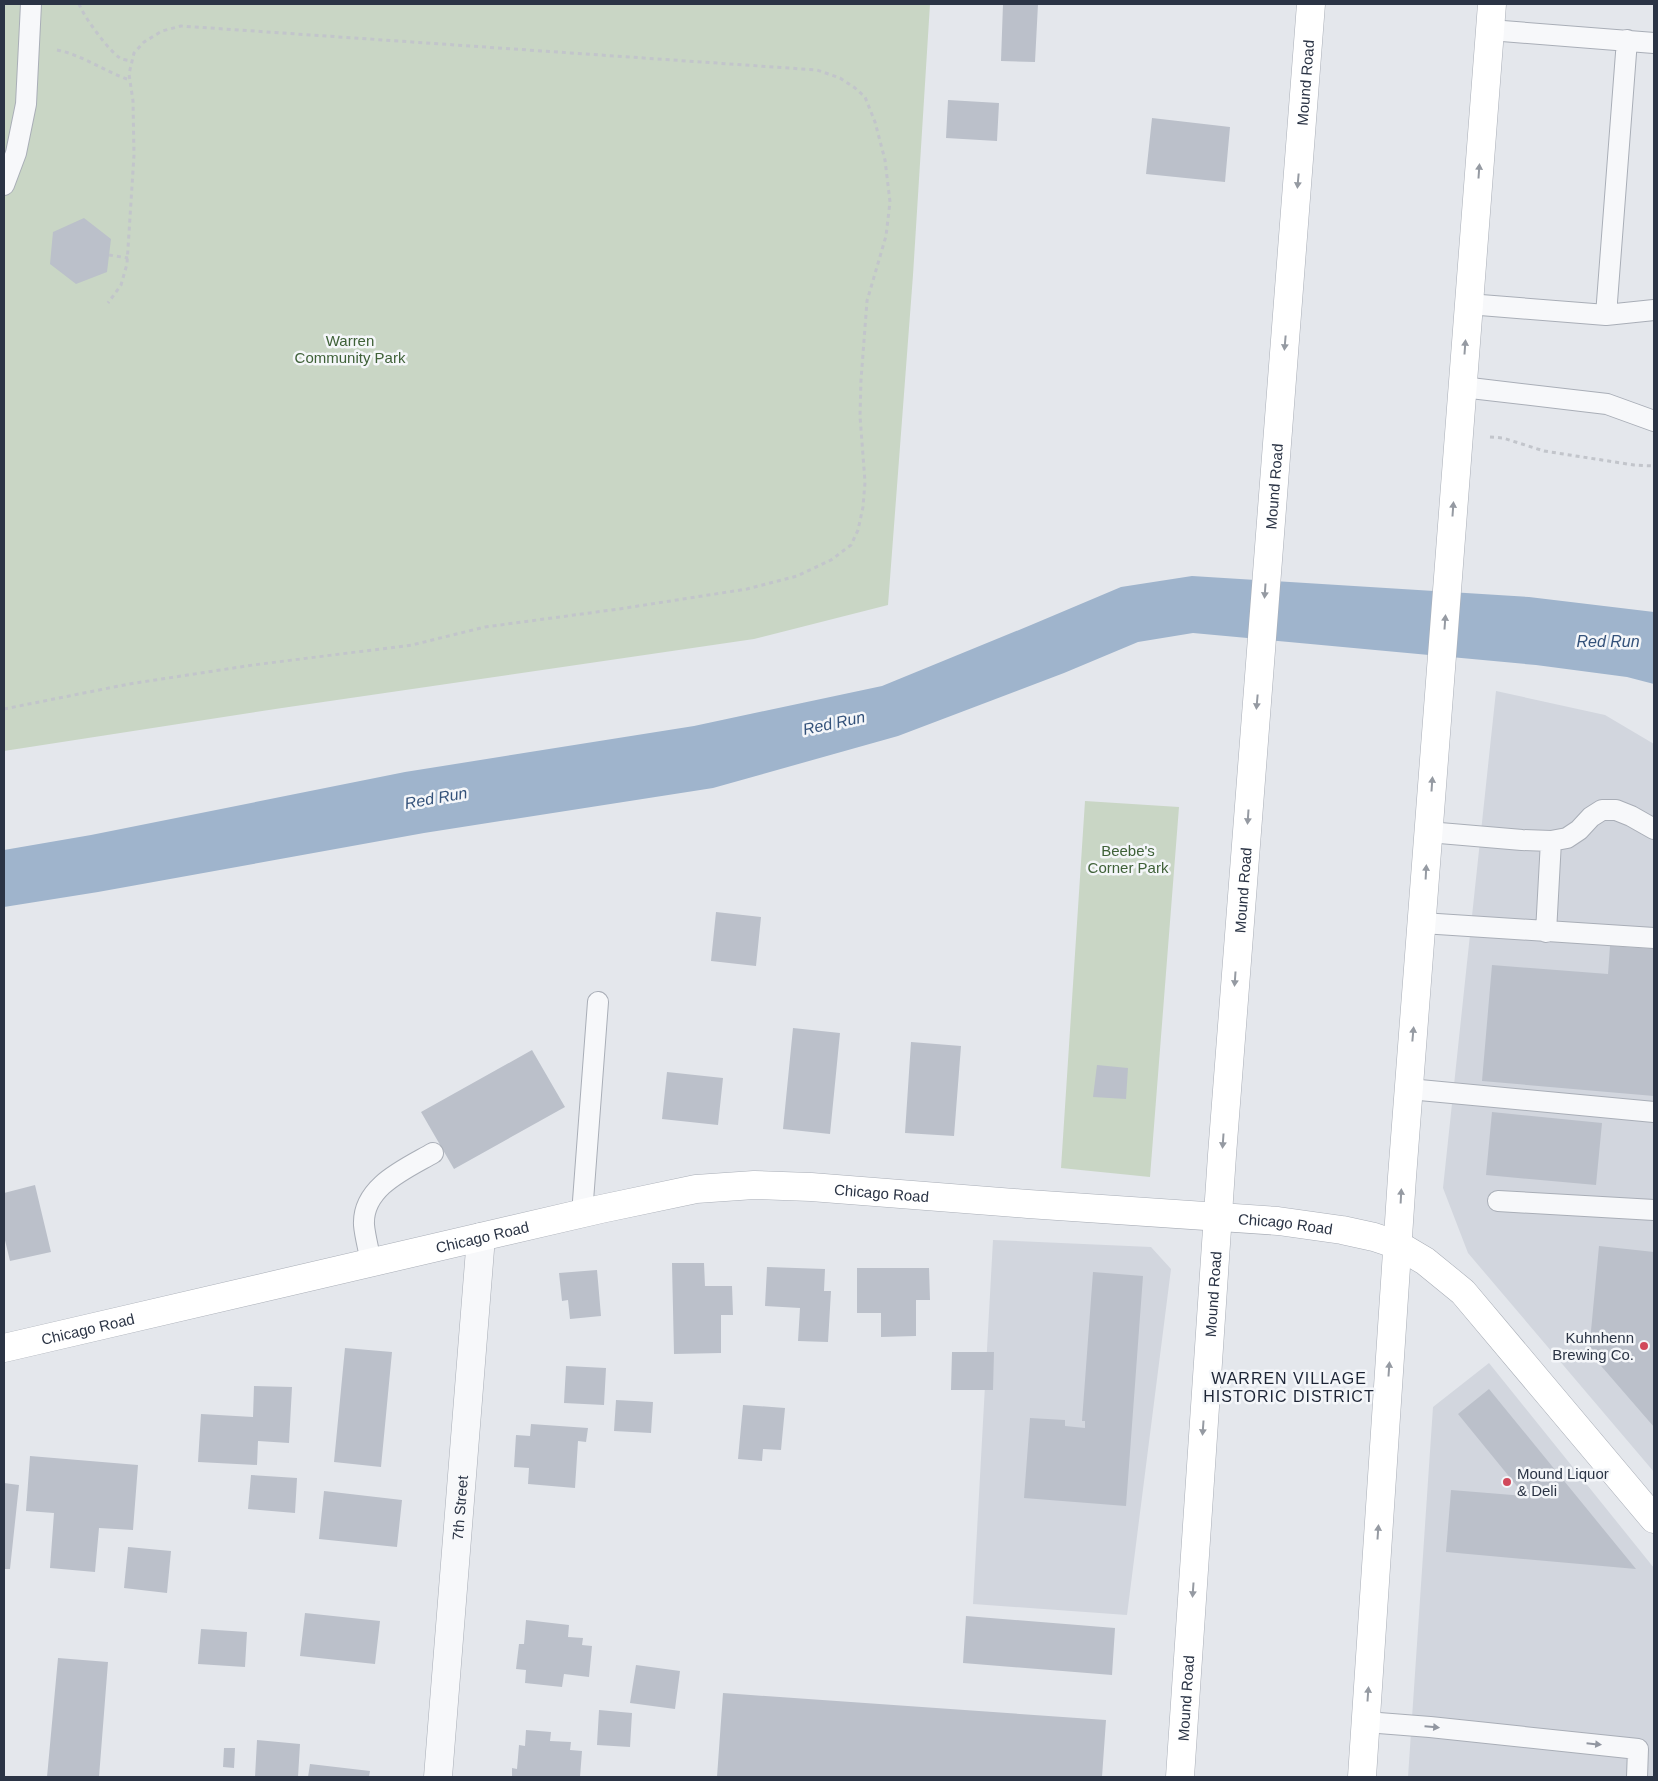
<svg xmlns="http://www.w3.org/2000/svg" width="1658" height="1781" viewBox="0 0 1658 1781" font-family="Arial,sans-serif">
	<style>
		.built { fill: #d2d6de }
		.green { fill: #c9d6c5 }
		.water { fill: #9fb4cc }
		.building { fill: #bbc0ca }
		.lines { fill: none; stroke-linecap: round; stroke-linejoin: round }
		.lane-casing { stroke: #a9aeb7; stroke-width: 22 }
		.street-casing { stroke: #a9aeb7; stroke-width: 29 }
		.secondary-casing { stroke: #a9aeb7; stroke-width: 29 }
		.path { stroke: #c2c5cb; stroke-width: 3; stroke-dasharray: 4 4; stroke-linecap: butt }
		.lane { stroke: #f7f8fa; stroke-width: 20 }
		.street { stroke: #f7f8fa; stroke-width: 28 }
		.secondary { stroke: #fff; stroke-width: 28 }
		.oneway { fill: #959aa2 }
		.oneway2 { fill: #9196a0 }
		.poi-dot { fill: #d1495b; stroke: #f4f6f9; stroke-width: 2 }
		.labels { text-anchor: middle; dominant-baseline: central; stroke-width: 5; stroke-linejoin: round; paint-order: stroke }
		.street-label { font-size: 15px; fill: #2b3445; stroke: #f4f6f9 }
		.park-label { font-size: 15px; fill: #3f6138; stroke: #f4f6f9 }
		.poi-label { font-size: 15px; fill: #2b3445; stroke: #f4f6f9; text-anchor: end }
		.water-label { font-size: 16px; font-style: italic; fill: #34527a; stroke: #f4f6f9 }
		.neighbourhood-label { font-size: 16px; letter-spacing: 1px; fill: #1d2536; stroke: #f4f6f9 }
	</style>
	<rect width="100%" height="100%" fill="#e4e7ec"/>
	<path class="built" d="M1496,691L1605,715L1654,744V1472L1468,1253L1443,1188Z
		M993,1240L1151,1247L1171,1269L1127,1615L973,1604Z
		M1489,1363L1654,1568V1777H1408L1433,1407Z"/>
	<path class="green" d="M4,4H930L913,275L888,605L754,639L282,708L4,751Z
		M1085,801L1179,807L1150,1177L1061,1168Z"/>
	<path class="water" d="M1192,576L1529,597L1654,612V684L1627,677L1536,665L1193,633L1138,642L1064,673L898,736L713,788L424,833L98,892L4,907V850L91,835L405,772L694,726L882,686L1031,625L1121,587Z"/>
	<path class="building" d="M1003,4H1038L1035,62L1001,61Z
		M948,100L999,103L997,141L946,138Z
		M1152,118L1230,127L1225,182L1146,174Z
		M84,218L111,239L107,272L76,284L50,264L53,232Z
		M716,912L761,917L756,966L711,961Z
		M1610,946L1654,949V1096L1482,1081L1492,965L1608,974Z
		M793,1028L840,1033L830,1134L783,1129Z
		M911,1042L961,1046L954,1136L905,1133Z
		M532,1050L565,1107L454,1169L421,1112Z
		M1097,1065L1128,1068L1126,1099L1093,1097Z
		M667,1072L723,1078L718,1125L662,1119Z
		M1492,1112L1602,1123L1596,1185L1486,1175Z
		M35,1185L51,1252L10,1261L4,1236V1193Z
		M1599,1246L1654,1252V1427L1589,1352Z
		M672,1263H704L705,1286H732L733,1315H721V1353L674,1354Z
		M767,1267L825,1269L824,1291H831L828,1342L798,1341L800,1308L765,1306Z
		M857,1268H929L930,1300H916V1336L881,1337V1313H857Z
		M597,1270L601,1316L570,1319L568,1300L562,1301L559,1273Z
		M1093,1272L1143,1276L1126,1506L1024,1498L1030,1418L1065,1420V1426L1085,1428V1421H1082Z
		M345,1348L392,1352L381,1467L334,1462Z
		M952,1352H994L993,1390H951Z
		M566,1366L606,1368L604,1405L564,1403Z
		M254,1386L292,1387L289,1443L258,1441L257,1465L198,1462L201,1414L253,1417Z
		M1489,1389L1636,1569L1446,1552L1451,1490L1525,1496L1458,1414Z
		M616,1400L653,1402L651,1433L614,1431Z
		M743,1405L785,1408L781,1450L763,1449L762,1461L738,1459Z
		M531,1424L588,1428L586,1442L578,1441L575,1488L528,1484L529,1468L514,1467L516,1435L530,1436Z
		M30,1456L138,1465L133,1530L99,1528L95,1572L50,1568L54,1513L26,1511Z
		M251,1475L297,1478L295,1513L248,1509Z
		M4,1483L19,1485L10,1569H4Z
		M324,1491L402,1500L397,1547L319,1539Z
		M128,1547L171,1551L167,1593L124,1588Z
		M305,1613L380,1621L375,1664L300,1656Z
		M966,1616L1115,1628L1112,1675L963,1663Z
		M526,1620L569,1625L568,1637L583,1638L582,1645L592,1646L589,1677L564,1674L562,1687L525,1683L526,1670L516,1669L519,1644H524Z
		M201,1629L247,1632L245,1667L198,1664Z
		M58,1658L108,1662L99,1777H47Z
		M636,1665L680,1671L675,1709L630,1703Z
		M723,1693L1106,1720L1102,1777H717Z
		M599,1710L632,1713L630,1747L597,1745Z
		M526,1730L551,1732L550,1741L571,1742L570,1750L582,1751L580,1777H512V1768L517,1769L519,1745L525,1746Z
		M257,1740L300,1744L298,1777H255Z
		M224,1748H235L234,1768L223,1767Z
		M310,1764L370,1771L369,1777H308Z"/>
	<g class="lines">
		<defs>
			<path id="lane" d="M1490,30L1654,43
				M4,185L16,153L26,104L31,4
				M1468,304L1606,315L1627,40
				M1606,315L1654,310
				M1462,387L1607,404L1654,421
				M1428,832L1522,840L1551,841L1567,838L1579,830L1591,817L1602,810H1616L1631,816L1654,829
				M1422,923L1654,938
				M1546,932L1551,841
				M1409,1089L1654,1112
				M1498,1201L1654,1210
				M582,1214L598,1002
				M371,1263C369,1250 365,1237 364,1225C362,1187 405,1169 433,1153
				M1366,1722L1430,1727L1638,1749L1637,1777"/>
			<g id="street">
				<path id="s1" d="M438,1777L481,1237"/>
			</g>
			<g id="secondary">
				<path id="s2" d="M4,1348L601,1209L696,1189L754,1185L811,1187L1028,1204L1278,1221L1342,1230L1374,1237L1398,1245L1425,1261L1463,1292L1654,1519"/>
				<path id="s3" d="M1180,1777L1222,1155L1311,4"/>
				<path d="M1362,1777L1402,1177L1492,4"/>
			</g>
		</defs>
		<use href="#lane" class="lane-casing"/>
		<use href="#street" class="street-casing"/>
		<use href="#secondary" class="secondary-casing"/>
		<path class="path" d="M79,4C84,17 108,50 120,58C123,60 128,60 132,61
			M57,50C83,55 105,72 130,80
			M109,255L128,258
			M1490,437L1503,438L1544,451L1634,465L1654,466
			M4,709L129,684L253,665L412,645L485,627L619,609L747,589L797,576L831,560L851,545L858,530L863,507L865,482L860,416L861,380L867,301L886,236L890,202L885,160L875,122L865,97L855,88L840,78L817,70L181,26L162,31L144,42L134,53L129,74L133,101L134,155L127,264L121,285L108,303"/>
		<use href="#lane" class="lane"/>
		<use href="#street" class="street"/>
		<use href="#secondary" class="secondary"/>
	</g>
	<defs><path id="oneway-solid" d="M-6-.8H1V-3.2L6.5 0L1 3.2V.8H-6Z" transform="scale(1.25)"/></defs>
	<g class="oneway">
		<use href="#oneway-solid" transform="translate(1479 171) rotate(-86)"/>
		<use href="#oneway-solid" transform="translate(1298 181) rotate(95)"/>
		<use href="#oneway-solid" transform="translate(1285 343) rotate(95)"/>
		<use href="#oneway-solid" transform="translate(1465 347) rotate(-86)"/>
		<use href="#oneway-solid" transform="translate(1453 509) rotate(-86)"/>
		<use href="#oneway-solid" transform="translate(1265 591) rotate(94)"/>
		<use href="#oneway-solid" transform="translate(1445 622) rotate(-86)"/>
		<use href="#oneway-solid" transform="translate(1257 702) rotate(95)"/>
		<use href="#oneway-solid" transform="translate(1432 784) rotate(-86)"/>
		<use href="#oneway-solid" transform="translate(1248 817) rotate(94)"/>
		<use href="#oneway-solid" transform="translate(1426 872) rotate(-87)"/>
		<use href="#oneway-solid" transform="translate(1235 979) rotate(94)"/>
		<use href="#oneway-solid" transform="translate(1413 1034) rotate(-85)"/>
		<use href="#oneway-solid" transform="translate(1223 1141) rotate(94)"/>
		<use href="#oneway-solid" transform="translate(1401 1196) rotate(-87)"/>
		<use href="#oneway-solid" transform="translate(1389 1369) rotate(-86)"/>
		<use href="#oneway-solid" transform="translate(1203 1428) rotate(94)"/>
		<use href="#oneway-solid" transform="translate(1378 1532) rotate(-86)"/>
		<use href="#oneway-solid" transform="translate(1193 1590) rotate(94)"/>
		<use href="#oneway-solid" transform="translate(1368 1694) rotate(-86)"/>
	</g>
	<g class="oneway2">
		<use href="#oneway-solid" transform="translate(1432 1727) rotate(5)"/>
		<use href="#oneway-solid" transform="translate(1594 1744) rotate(6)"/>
	</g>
	<g class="poi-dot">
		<circle cx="1644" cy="1346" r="5"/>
		<circle cx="1507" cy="1482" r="5"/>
	</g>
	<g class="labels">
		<g class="street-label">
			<text stroke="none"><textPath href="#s3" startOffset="1699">Mound Road</textPath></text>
			<text stroke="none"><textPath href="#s3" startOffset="1294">Mound Road</textPath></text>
			<text stroke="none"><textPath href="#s3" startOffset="889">Mound Road</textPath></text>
			<text stroke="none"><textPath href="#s2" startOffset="896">Chicago Road</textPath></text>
			<text stroke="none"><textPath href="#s2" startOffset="1301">Chicago Road</textPath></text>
			<text stroke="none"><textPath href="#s2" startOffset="491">Chicago Road</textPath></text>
			<text stroke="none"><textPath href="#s3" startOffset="484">Mound Road</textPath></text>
			<text stroke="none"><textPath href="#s2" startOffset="86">Chicago Road</textPath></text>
			<text stroke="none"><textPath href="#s1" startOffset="270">7th Street</textPath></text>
			<text stroke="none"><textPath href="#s3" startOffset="79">Mound Road</textPath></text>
		</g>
		<g class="park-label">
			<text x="350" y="340">Warren<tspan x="350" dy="17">Community Park</tspan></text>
			<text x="1128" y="850">Beebe's<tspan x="1128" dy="17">Corner Park</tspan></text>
		</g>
		<g class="poi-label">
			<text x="1634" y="1337">Kuhnhenn<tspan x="1634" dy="17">Brewing Co.</tspan></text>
			<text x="1517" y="1473" text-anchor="start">Mound Liquor<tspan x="1517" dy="17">&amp; Deli</tspan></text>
		</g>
		<g class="water-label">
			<text x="1608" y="641">Red Run</text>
			<text transform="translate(834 723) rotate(-12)">Red Run</text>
			<text transform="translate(436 798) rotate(-10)">Red Run</text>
		</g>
		<g class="neighbourhood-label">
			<text x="1289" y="1378">WARREN VILLAGE<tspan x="1289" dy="18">HISTORIC DISTRICT</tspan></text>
		</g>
	</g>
	<rect width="1658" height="1781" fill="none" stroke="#2b3445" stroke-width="10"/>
</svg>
